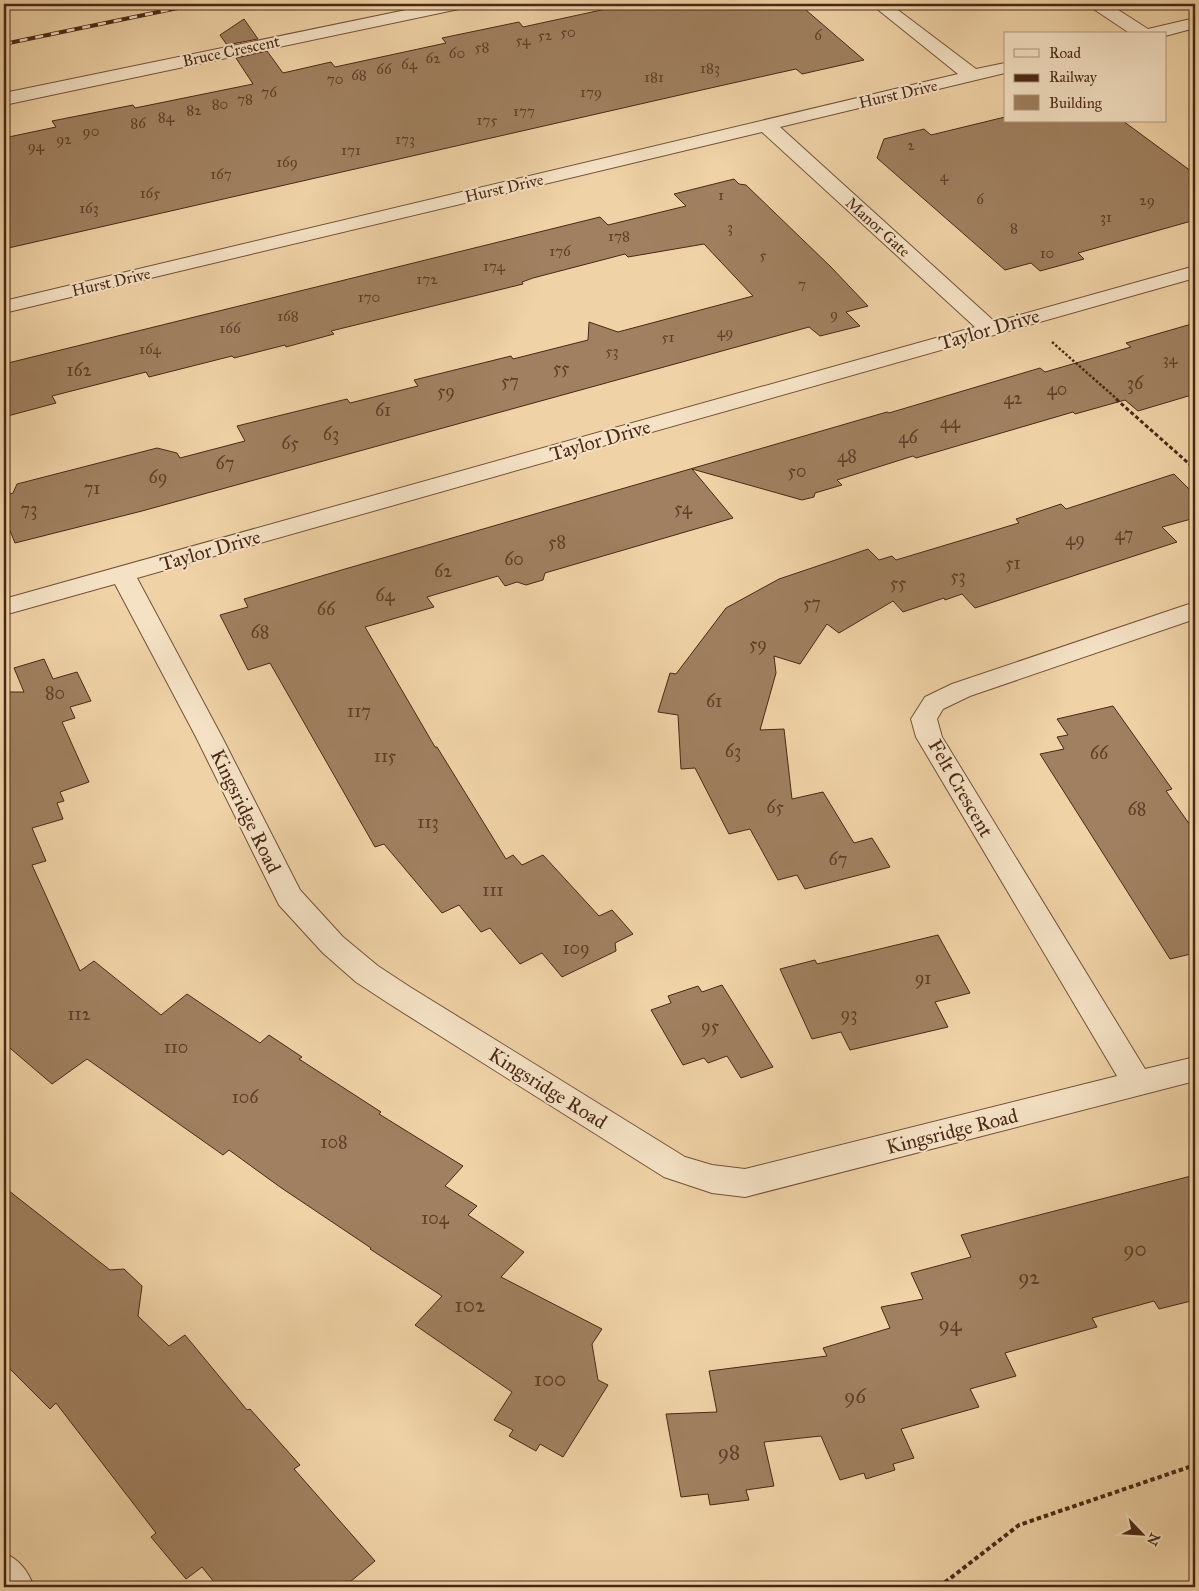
<svg xmlns="http://www.w3.org/2000/svg" width="1199" height="1591" viewBox="0 0 1199 1591" font-family="'IM FELL Great Primer',serif">
	<style>
		.building { fill: #a08060; stroke: #4a2815 }
		.lines { fill: none; stroke-linecap: round; stroke-linejoin: round }
		.minor-casing { stroke: #735239; stroke-width: 2 }
		.path-far2 { stroke: #4a2815; stroke-width: 2.5; stroke-dasharray: 2.5 2; stroke-linecap: butt }
		.path-far1 { stroke: #4a2815; stroke-width: 3; stroke-dasharray: 4 2.5; stroke-linecap: butt }
		.path { stroke: #4a2815; stroke-width: 4; stroke-dasharray: 4.5 3; stroke-linecap: butt }
		.minor { fill: #f5e2c5; fill-rule: evenodd }
		.rail-casing { stroke: #4a2815; stroke-width: 4 }
		.rail { stroke: #f5e2c5; stroke-width: 2.5; stroke-dasharray: 8; stroke-linecap: butt }
		.labels { text-anchor: middle; dominant-baseline: central; stroke-width: 4; stroke-linejoin: round; paint-order: stroke }
		.far-number-label { font-size: 15px; fill: #603e28 }
		.far-street-label { font-size: 16px; fill: #4a2815; stroke: #f5e2c5 }
		.number-label { font-size: 18px; fill: #603e28 }
		.street-label { font-size: 20px; fill: #4a2815; stroke: #f5e2c5 }
		.near-number-label { font-size: 21px; fill: #603e28 }
	</style>
	<rect width="100%" height="100%" fill="#efd2a6"/>
	<filter id="stains"><feTurbulence type="fractalNoise" baseFrequency=".004" numOctaves="4"/><feColorMatrix values="0 0 0 0 .2 0 0 0 0 .09 0 0 0 0 .02 0 0 0 .5 -.17"/></filter>
	<radialGradient id="worn" r=".72"><stop offset=".6" stop-color="#630" stop-opacity="0"/><stop offset="1" stop-color="#630" stop-opacity=".3"/></radialGradient>
	<path class="building" d="M629,4H799L864,60L802,74L796,69L715,87L4,249V138L56,127L52,121L133,105L135,108L253,84L236,58L267,51L283,73L331,62L335,67L446,43L442,38L519,22L523,27Z
		M244,19L258,39L227,45L220,35Z
		M1005,117V121H1123L1195,174V220L1078,253L1084,259L1040,271L1031,263L1005,270L877,158L884,139L924,129L931,135Z
		M734,179L739,184L746,185L831,267L868,306L846,312L860,326L820,336L809,327L142,511L15,543L4,516V496L13,493L17,484L157,448L177,453L180,458L245,441L237,426L347,399L350,403L418,386L414,380L511,356L513,359L588,340L589,322L618,332L753,296L704,244L628,257L625,254L533,278L522,282L523,284L331,331L334,334L286,347L285,345L234,358L232,356L149,377L146,372L52,396L56,403L4,417V364L600,217L608,225L686,206L674,194Z
		M1195,323V394L1138,411L1125,400L1075,414L1073,412L916,458L913,456L837,480L842,485L815,493L814,497L802,500L692,469L733,518L545,573L543,580L526,585L517,582L505,586L498,576L427,597L434,607L365,627L435,747H437L506,859L513,855L522,865L543,855L599,916L612,910L633,934L615,943L616,951L562,977L542,953L520,964L490,928L481,932L459,905L442,913L384,844L375,847L270,663L248,670L220,615L248,607L244,599L345,569L887,412L889,413L1040,368L1045,372L1131,347L1126,343Z
		M1174,474L1195,495V518L1162,527L1177,542L975,608L962,594L945,600L944,598L903,612L893,601L839,633L827,624L800,664L774,656L776,673L760,730L784,729L792,799L823,792L854,843L872,838L890,867L805,889L797,875L778,880L750,829L729,834L695,768L681,769L678,715L658,712L670,673L676,674L726,608L779,579L868,549L879,560L892,556L896,560L1019,523L1016,519L1061,504L1066,509Z
		M44,659L53,679L77,672L91,701L70,707L75,718L62,722L89,782L60,792L64,801L57,803L63,819L32,828L46,861L32,865L80,971L94,961L161,1015L187,994L260,1043L269,1035L302,1057L299,1059L381,1112L379,1114L463,1166L445,1186L477,1206L468,1215L524,1252L501,1277L602,1329L592,1344L598,1380L608,1385L563,1457L540,1444L536,1451L509,1436L513,1430L494,1420L512,1392L415,1325L442,1296L370,1249L371,1248L280,1187L229,1150L223,1155L87,1059L52,1084L4,1043V692H24L14,668Z
		M1113,706L1172,789L1166,791L1195,832V953L1170,959L1040,754L1064,749L1057,737L1068,735L1057,719Z
		M938,935L970,993L935,1002L948,1027L850,1050L841,1032L812,1039L780,969L815,960L817,964Z
		M722,985L773,1067L741,1078L727,1056L708,1063L704,1058L683,1065L651,1010L671,1003L668,996L698,986L702,992Z
		M1195,1175V1300L1159,1309L1154,1301L1092,1318L1097,1327L1005,1353L1016,1376L970,1389L979,1407L901,1429L914,1458L893,1464L895,1470L866,1479L864,1473L840,1480L821,1436L764,1442L774,1486L746,1490L749,1500L710,1505L708,1494L681,1497L666,1414L717,1412L709,1371L827,1356L823,1348L890,1328L881,1307L923,1299L911,1273L971,1257L961,1235Z
		M4,1187L110,1270L124,1269L142,1286L138,1316L169,1346L185,1335L247,1410L250,1409L300,1465L294,1469L375,1561L344,1587H218L202,1567L186,1579L151,1537L156,1533L56,1403L50,1409L4,1363Z"/>
	<g class="lines">
		<defs>
			<path id="minor" d="M435,4H468L465,8L459,9L4,105V93Z
				M871,4H890L976,69L1005,63V73L780,127L995,322L1195,266V278L137,578L222,737L300,890L343,937L378,966L410,987L685,1157L712,1165L745,1169L1117,1076L916,737L911,719L925,697L952,684L1195,602V619L970,696L943,709L937,719L942,737L1145,1069L1195,1057V1081L745,1197L712,1193L664,1177L388,1003L356,982L323,953L279,905L196,737L115,584L4,615V599L975,327L762,132L4,313V301L958,74Z
				M1090,4H1109L1148,29L1195,18V28L1165,36V34H1131L1092,8Z
				M4,1553C20,1560 28,1571 34,1587H4Z"/>
		</defs>
		<use href="#minor" class="minor-casing"/>
		<path class="path-far2" d="M1052,342L1118,400"/>
		<path class="path-far1" d="M1116,399L1195,469"/>
		<path class="path" d="M939,1587L1019,1525L1195,1465"/>
		<use href="#minor" class="minor"/>
		<defs>
			<path id="rail" d="M4,44L197,4"/>
		</defs>
		<use href="#rail" class="rail-casing"/>
		<use href="#rail" class="rail"/>
	</g>
	<g class="labels">
		<g class="far-number-label">
			<text x="568" y="32">50</text>
			<text x="545" y="35">52</text>
			<text x="818" y="35">6</text>
			<text x="523" y="40">54</text>
			<text x="482" y="47">58</text>
			<text x="457" y="53">60</text>
			<text x="433" y="58">62</text>
			<text x="409" y="64">64</text>
			<text x="710" y="68">183</text>
			<text x="384" y="69">66</text>
			<text x="359" y="75">68</text>
			<text x="654" y="77">181</text>
			<text x="335" y="79">70</text>
			<text x="269" y="92">76</text>
			<text x="591" y="92">179</text>
			<text x="245" y="99">78</text>
			<text x="220" y="104">80</text>
			<text x="194" y="110">82</text>
			<text x="524" y="111">177</text>
			<text x="166" y="117">84</text>
			<text x="487" y="120">175</text>
			<text x="138" y="123">86</text>
			<text x="91" y="131">90</text>
			<text x="64" y="139">92</text>
			<text x="405" y="139">173</text>
			<text x="911" y="145">2</text>
			<text x="36" y="146">94</text>
			<text x="351" y="150">171</text>
			<text x="287" y="162">169</text>
			<text x="221" y="174">167</text>
			<text x="944" y="176">4</text>
			<text x="150" y="193">165</text>
			<text x="721" y="195">1</text>
			<text x="980" y="199">6</text>
			<text x="1147" y="200">29</text>
			<text x="89" y="208">163</text>
			<text x="1106" y="217">31</text>
			<text x="730" y="227">3</text>
			<text x="1014" y="228">8</text>
			<text x="619" y="236">178</text>
			<text x="560" y="251">176</text>
			<text x="1047" y="253">10</text>
			<text x="763" y="255">5</text>
			<text x="494" y="266">174</text>
			<text x="427" y="279">172</text>
			<text x="802" y="284">7</text>
			<text x="369" y="297">170</text>
			<text x="834" y="314">9</text>
			<text x="288" y="316">168</text>
			<text x="230" y="328">166</text>
			<text x="725" y="332">49</text>
			<text x="668" y="337">51</text>
			<text x="150" y="349">164</text>
			<text x="612" y="351">53</text>
			<text x="1170" y="359">34</text>
		</g>
		<g class="far-street-label">
			<text transform="translate(231 51) rotate(-12)">Bruce Crescent</text>
			<text transform="translate(898 94) rotate(-13)">Hurst Drive</text>
			<text transform="translate(504 188) rotate(-13)">Hurst Drive</text>
			<text transform="translate(878 227) rotate(42)">Manor Gate</text>
			<text transform="translate(111 282) rotate(-13)">Hurst Drive</text>
		</g>
		<g class="number-label">
			<text x="561" y="368">55</text>
			<text x="79" y="370">162</text>
			<text x="510" y="381">57</text>
			<text x="1135" y="383">36</text>
			<text x="1057" y="389">40</text>
			<text x="446" y="391">59</text>
			<text x="1013" y="398">42</text>
			<text x="383" y="410">61</text>
			<text x="950" y="422">44</text>
			<text x="331" y="434">63</text>
			<text x="908" y="437">46</text>
			<text x="290" y="443">65</text>
			<text x="847" y="456">48</text>
			<text x="225" y="463">67</text>
			<text x="797" y="471">50</text>
			<text x="158" y="477">69</text>
			<text x="92" y="488">71</text>
			<text x="683" y="508">54</text>
			<text x="29" y="509">73</text>
			<text x="1124" y="534">47</text>
			<text x="1075" y="539">49</text>
			<text x="557" y="542">58</text>
			<text x="514" y="559">60</text>
			<text x="1013" y="563">51</text>
			<text x="443" y="571">62</text>
			<text x="958" y="576">53</text>
			<text x="898" y="583">55</text>
			<text x="385" y="595">64</text>
			<text x="812" y="603">57</text>
			<text x="326" y="609">66</text>
			<text x="260" y="632">68</text>
			<text x="758" y="644">59</text>
			<text x="55" y="693">80</text>
			<text x="714" y="701">61</text>
			<text x="359" y="711">117</text>
			<text x="733" y="751">63</text>
			<text x="1099" y="753">66</text>
			<text x="385" y="756">115</text>
			<text x="775" y="807">65</text>
			<text x="1137" y="809">68</text>
			<text x="428" y="822">113</text>
			<text x="838" y="859">67</text>
			<text x="493" y="890">111</text>
			<text x="576" y="948">109</text>
			<text x="923" y="978">91</text>
			<text x="79" y="1014">112</text>
			<text x="849" y="1014">93</text>
			<text x="710" y="1026">95</text>
			<text x="176" y="1047">110</text>
			<text x="245" y="1097">106</text>
			<text x="334" y="1142">108</text>
			<text x="435" y="1218">104</text>
		</g>
		<g class="street-label">
			<text transform="translate(989 329) rotate(-16)">Taylor Drive</text>
			<text transform="translate(600 440) rotate(-16)">Taylor Drive</text>
			<text transform="translate(210 550) rotate(-16)">Taylor Drive</text>
			<text transform="translate(961 788) rotate(60)">Felt Crescent</text>
			<text transform="translate(246 811) rotate(64)">Kingsridge Road</text>
			<text transform="translate(548 1088) rotate(32)">Kingsridge Road</text>
			<text transform="translate(952 1131) rotate(-14)">Kingsridge Road</text>
		</g>
		<g class="near-number-label">
			<text x="1135" y="1249">90</text>
			<text x="1029" y="1277">92</text>
			<text x="470" y="1305">102</text>
			<text x="950" y="1324">94</text>
			<text x="550" y="1379">100</text>
			<text x="855" y="1396">96</text>
			<text x="729" y="1452">98</text>
		</g>
	</g>
	<rect width="1199" height="1591" fill="none" stroke="#efd2a6" stroke-width="20"/>
	<rect x="5" y="5" width="1189" height="1581" fill="none" stroke="#4a2815" stroke-width="2.5"/>
	<rect x="10" y="10" width="1179" height="1571" fill="none" stroke="#4a2815"/>
	<rect x="1004" y="32" width="162" height="90" fill="#f5e2c5" stroke="#b1987f"/>
	<rect x="1014" y="49" width="25" height="8" fill="#f5e2c5" stroke="#b1987f"/>
	<text x="1049" y="58" font-size="15" fill="#4a2815">Road</text>
	<rect x="1014" y="74" width="25" height="8" fill="#4a2815" stroke="#b1987f"/>
	<text x="1049" y="82" font-size="15" fill="#4a2815">Railway</text>
	<rect x="1014" y="95" width="25" height="15" fill="#a08060" stroke="#b1987f"/>
	<text x="1049" y="108" font-size="15" fill="#4a2815">Building</text>
	<g transform="translate(1142 1534) rotate(115)" stroke="#f5e2c5" stroke-width="4" paint-order="stroke">
	<path d="M0-4L9 19L0 12L-9 19Z" fill="#4a2815"/>
	<text y="-8" font-size="14" font-weight="bold" text-anchor="middle" fill="#4a2815">N</text>
	</g>
	<rect width="100%" height="100%" filter="url(#stains)"/>
	<rect width="100%" height="100%" fill="url(#worn)"/>
</svg>
